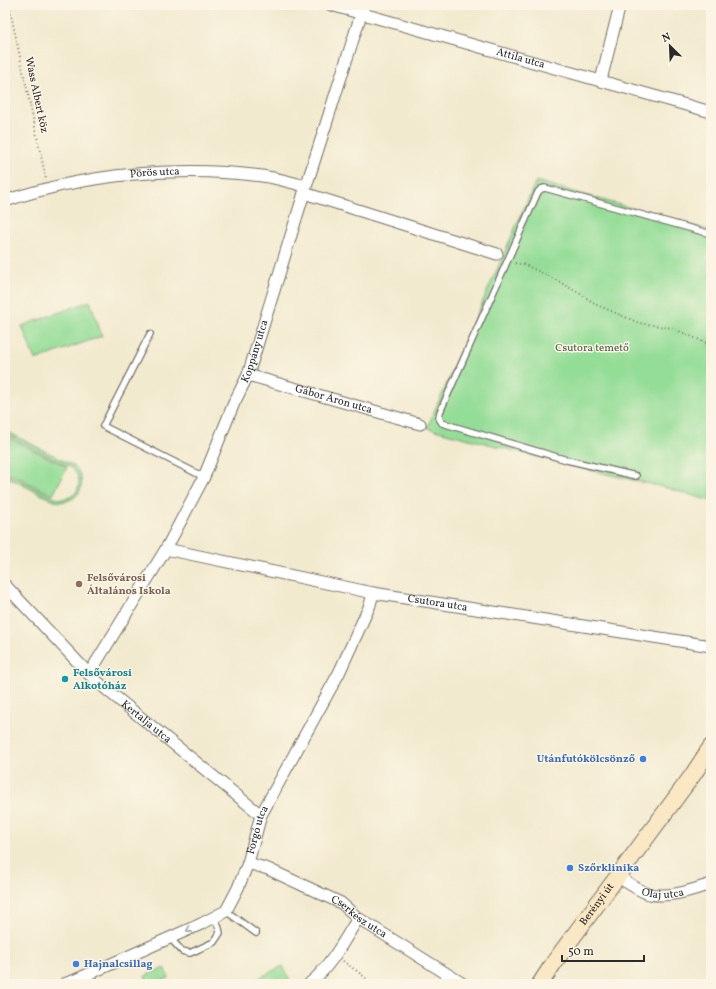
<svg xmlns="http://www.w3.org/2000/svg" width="716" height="989" viewBox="0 0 716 989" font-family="Vollkorn,serif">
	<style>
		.green { fill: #94dd97; stroke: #608461 }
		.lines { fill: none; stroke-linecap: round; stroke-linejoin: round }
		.lane-casing { stroke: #716e64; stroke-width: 8 }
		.street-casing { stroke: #716e64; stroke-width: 13 }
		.secondary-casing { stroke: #716e64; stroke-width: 18 }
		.path { stroke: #716e64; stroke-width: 2; stroke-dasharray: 1 3; stroke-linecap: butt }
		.lane { stroke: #fff; stroke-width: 5.5 }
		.street { stroke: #fff; stroke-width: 11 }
		.secondary { stroke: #fae7c3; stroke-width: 16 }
		.oneway { stroke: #a0a0a0 }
		.education-dot { fill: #8d6e63; stroke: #fcf5e5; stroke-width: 1.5 }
		.culture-dot { fill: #0f9aa8; stroke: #fcf5e5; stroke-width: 1.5 }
		.shop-dot { fill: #3f7fe0; stroke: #fcf5e5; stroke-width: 1.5 }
		.labels { text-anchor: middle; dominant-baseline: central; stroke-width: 3; stroke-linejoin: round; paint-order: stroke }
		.street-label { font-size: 11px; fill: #2b2b2b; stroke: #fcf5e5 }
		.park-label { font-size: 11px; fill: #455846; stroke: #fcf5e5 }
		.education-label { font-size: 11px; font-weight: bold; fill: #785e54; stroke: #fcf5e5; text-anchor: start }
		.culture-label { font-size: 11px; font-weight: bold; fill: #0d838f; stroke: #fcf5e5; text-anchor: start }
		.shop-label { font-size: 11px; font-weight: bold; fill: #366cbe; stroke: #fcf5e5; text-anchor: start }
	</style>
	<rect width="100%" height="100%" fill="#fcf5e5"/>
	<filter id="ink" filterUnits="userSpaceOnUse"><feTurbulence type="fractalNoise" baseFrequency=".025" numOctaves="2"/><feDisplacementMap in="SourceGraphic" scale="8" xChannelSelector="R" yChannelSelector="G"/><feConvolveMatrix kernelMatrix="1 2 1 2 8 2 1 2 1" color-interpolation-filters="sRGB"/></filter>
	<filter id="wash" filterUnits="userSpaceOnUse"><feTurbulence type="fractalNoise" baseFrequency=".012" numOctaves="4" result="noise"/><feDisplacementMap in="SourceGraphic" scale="16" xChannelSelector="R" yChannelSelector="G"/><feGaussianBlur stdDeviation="0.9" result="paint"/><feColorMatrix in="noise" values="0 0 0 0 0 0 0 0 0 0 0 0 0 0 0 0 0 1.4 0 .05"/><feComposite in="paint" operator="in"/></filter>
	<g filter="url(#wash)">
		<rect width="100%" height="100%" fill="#f2eacf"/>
		<path class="green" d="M536,181L711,231V501L663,487L572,466L427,428Z
			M90,301L102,336L35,360L22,326Z
			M5,432L10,433L74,466C91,483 78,506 54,501L5,476V473L55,498C76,503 87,483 72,468L9,436L5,435Z
			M11,439L67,467L53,495L5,471V450Z
			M283,966L290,981L283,984H257L255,980Z
			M164,968L169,978L155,984H148L145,976Z"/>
	</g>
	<g filter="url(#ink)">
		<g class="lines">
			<defs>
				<path id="lane" d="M150,334L103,426L204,477
					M636,476L567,460L442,423L439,418L440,412L538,192L541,189L545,188L711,234
					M226,911L256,933
					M170,938L182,951L190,953L214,942L220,933L218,925L214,917"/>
				<g id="street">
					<path id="s1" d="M331,5L711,112"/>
					<path d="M601,80L620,5"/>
					<path d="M304,193L497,254"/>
					<path id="s2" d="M5,201C85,174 178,165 262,176C277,178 292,183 306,186"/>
					<path id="s3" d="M248,375L420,424"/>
					<path id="s4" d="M166,549L373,593L711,646"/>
					<path id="s5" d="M5,585L73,657L89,674L107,690L261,815"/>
					<path id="s6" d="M89,674L166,549L204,477L234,403L248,375L304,193L364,5"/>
					<path id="s7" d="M248,863L268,869L341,903L358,918L463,984"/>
					<path id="s8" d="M618,877C626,881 642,893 650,894C671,898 692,890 711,884"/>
					<path id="s9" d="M64,984L73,981L100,969L201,924L226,911L238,888L248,863L261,815L339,673L370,605L373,593"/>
					<path d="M309,984C331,966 344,941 358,918"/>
				</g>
				<g id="secondary">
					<path id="s10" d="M540,984L555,961L692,776L711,747"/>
				</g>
			</defs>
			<use href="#lane" class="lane-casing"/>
			<use href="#street" class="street-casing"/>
			<use href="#secondary" class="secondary-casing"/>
			<path class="path" d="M9,5L46,179
				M515,263L525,265L549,276L579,293L597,305L639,323L672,328L711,345
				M343,961L365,977L369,984"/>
			<use href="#lane" class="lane"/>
			<use href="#street" class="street"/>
			<use href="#secondary" class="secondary"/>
		</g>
		<defs><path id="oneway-chevron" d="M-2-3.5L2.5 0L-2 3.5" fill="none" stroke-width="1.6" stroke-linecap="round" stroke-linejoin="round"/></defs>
		<use class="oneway" href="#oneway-chevron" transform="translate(189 930) rotate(156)"/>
	</g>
	<circle class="education-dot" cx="79" cy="584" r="4"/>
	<circle class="culture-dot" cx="65" cy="679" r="4"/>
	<g class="shop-dot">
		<circle cx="643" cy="759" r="4"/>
		<circle cx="570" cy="868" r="4"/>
		<circle cx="76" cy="964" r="4"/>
	</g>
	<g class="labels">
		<g class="street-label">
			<text stroke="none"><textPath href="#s1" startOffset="197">Attila utca</textPath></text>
			<text transform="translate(36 95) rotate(78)">Wass Albert köz</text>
			<text stroke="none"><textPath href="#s2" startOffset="153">Pörös utca</textPath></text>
			<text stroke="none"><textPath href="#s6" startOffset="364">Koppány utca</textPath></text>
			<text stroke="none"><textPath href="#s3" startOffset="89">Gábor Áron utca</textPath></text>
			<text stroke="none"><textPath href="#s4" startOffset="277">Csutora utca</textPath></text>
			<text stroke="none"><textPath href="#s5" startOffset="197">Kertalja utca</textPath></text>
			<text stroke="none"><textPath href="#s9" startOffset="265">Forgó utca</textPath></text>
			<text stroke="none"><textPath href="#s8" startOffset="49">Olaj utca</textPath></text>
			<text stroke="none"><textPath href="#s10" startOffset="98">Berényi út</textPath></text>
			<text stroke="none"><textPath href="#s7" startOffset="124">Cserkész utca</textPath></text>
		</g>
		<g class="park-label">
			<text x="592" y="348">Csutora temető</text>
		</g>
		<g class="education-label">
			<text x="87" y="578">Felsővárosi<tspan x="87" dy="13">Általános Iskola</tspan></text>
		</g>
		<g class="culture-label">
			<text x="73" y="673">Felsővárosi<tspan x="73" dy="13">Alkotóház</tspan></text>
		</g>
		<g class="shop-label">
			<text x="635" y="759" text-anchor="end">Utánfutókölcsönző</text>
			<text x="578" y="868">Szőrklinika</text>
			<text x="84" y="964">Hajnalcsillag</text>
		</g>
	</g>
	<rect width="716" height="989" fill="none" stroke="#fcf5e5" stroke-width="20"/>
	<g transform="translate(670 46) rotate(336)" stroke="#fcf5e5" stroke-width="3" paint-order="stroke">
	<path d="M0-3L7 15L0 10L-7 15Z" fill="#2b2b2b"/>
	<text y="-6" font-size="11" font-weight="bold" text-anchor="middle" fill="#2b2b2b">N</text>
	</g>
	<path d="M562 955v6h82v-6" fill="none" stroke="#2b2b2b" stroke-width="2"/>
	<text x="568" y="955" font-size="12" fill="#2b2b2b" stroke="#fcf5e5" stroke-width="3" paint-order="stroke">50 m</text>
</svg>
